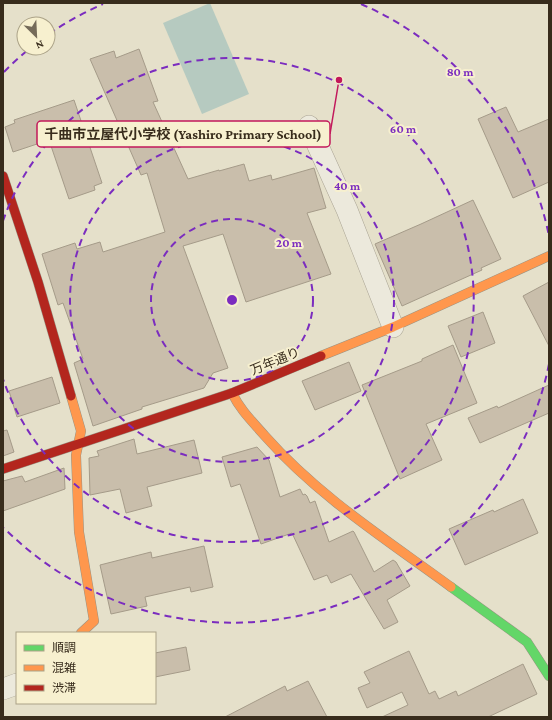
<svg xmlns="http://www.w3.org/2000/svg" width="552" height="720" viewBox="0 0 552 720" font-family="'Crimson Pro','Noto Sans JP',serif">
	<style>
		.water { fill: #b6cac0 }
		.building { fill: #c9beab; stroke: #a59b89 }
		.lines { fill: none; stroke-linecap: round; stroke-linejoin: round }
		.street-casing { stroke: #aaa494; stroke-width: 22 }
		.fast-casing { stroke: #999384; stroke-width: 10 }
		.slow-casing { stroke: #999384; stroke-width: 10 }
		.jam-casing { stroke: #999384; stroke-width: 10 }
		.street { stroke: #ece9dc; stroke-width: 21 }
		.fast { stroke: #63d668; stroke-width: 9 }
		.slow { stroke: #ff974d; stroke-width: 9 }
		.jam { stroke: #b3261e; stroke-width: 9 }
		.ring { fill: none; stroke: #7b2cbf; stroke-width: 2; stroke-dasharray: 7 5 }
		.labels { text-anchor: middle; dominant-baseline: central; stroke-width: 4; stroke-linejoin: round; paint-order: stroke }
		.street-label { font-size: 13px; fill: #382c1c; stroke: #f7f0cf }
		.centre { fill: #7b2cbf; stroke: #f7f0cf; stroke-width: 2 }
		.ring-label { font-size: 12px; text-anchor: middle; font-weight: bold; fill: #7b2cbf; stroke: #f7f0cf; stroke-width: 4; stroke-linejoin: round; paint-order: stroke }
		.leader { fill: none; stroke: #c2185b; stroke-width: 1.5 }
		.callout-dot { fill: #c2185b; stroke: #f7f0cf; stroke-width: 1.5 }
		.callout { fill: #f7f0cf; stroke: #c2185b; stroke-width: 1.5 }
		.callout-label { font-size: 14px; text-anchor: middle; font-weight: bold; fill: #382c1c }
	</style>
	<rect width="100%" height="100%" fill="#e5e0ca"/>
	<path class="water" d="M210,3L249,94L202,114L163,23Z"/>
	<path class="building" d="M139,49L158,101L153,102L188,179L219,170V171L244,164L249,181L271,175L272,180L314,168L326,208L307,213L331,274L246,302L223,234L183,246L228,368L213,373L204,388L142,407V409L93,426L74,363L83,359L63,303L58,305L42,254L75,243L77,249L100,242L103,252L165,232L147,173L141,175L90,59L114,51L116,58Z
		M74,100L102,183L94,186L95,190L69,199L49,140L13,152L5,127L15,123L14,120Z
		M506,107L518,132L549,119V182L513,198L478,119Z
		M473,200L501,259L481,268L482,270L402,306L375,244L421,224Z
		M549,282V346L523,296Z
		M483,312L495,343L461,357L448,326Z
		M453,345L477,403L426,424L442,460L400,479L362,385L422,361V359Z
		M349,362L361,391L315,410L302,381Z
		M52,377L60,403L17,417L9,391Z
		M549,385V413L480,443L468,418L497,406L498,408Z
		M7,430L14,452L3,456V431Z
		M134,439L137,454L194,440L202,473L147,487L152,506L126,513L120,489L90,495L89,458L99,456L97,451Z
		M257,447L269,460L280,497L300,489L303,495L305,494L307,496L310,503L315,501L329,542L353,531L354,532L374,572L393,560L396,562L410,586L387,600L398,622L384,629L351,574L331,583L327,575L314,580L292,533L261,544L240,484L231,487L222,457Z
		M64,468L65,489L3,511V481L22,476L25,482Z
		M523,499L538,533L465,565L449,529L493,510L494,512Z
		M204,546L213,587L191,592L190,587L145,597L147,606L111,614L100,565L151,552L152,558Z
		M186,647L190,670L155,677V653Z
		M409,651L429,694L435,691L439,699L456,691L458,696L523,664L537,694L488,717H382L408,705L402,692L367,708L358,688L370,683L364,672Z
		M308,681L327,717H225L285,686L287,691Z"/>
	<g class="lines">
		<defs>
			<path id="street" d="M309,126L347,210L393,327
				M3,689L17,684"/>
			<path id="fast" d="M451,587L527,642L549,676"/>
			<path id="slow" d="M321,356L393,327L549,256
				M232,393C241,411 252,421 265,436C318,496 387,540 451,587
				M71,396L81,431L76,455L79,532L94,621L81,633"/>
			<path id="jam" d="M3,176L38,282L71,396
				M3,469L232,393L321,356"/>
		</defs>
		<use href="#street" class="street-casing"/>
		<use href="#fast" class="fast-casing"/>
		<use href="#slow" class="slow-casing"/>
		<use href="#jam" class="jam-casing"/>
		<use href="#street" class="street"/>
		<use href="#fast" class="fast"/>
		<use href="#slow" class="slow"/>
		<use href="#jam" class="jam"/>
	</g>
	<g class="ring">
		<circle cx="232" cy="300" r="81"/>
		<circle cx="232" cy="300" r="162"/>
		<path d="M3 221A242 242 0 1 1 3 379"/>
		<path d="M549 364A323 323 0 0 1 4 528M4 72A323 323 0 0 1 29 49M49 34A323 323 0 0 1 103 4M361 4A323 323 0 0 1 549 236"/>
	</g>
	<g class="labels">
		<g class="street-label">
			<text transform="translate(275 361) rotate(-22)">万年通り</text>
		</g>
	</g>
	<circle cx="232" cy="300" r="6" class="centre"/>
	<g class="ring-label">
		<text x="460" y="76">80 m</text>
		<text x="403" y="133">60 m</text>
		<text x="347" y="190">40 m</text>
		<text x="289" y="247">20 m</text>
	</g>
	<path class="leader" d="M339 80L330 134"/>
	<circle class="callout-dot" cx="339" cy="80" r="4"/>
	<rect class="callout" x="37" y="121" width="293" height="26" rx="4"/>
	<g class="callout-label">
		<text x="183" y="139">千曲市立屋代小学校 (Yashiro Primary School)</text>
	</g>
	<rect width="552" height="720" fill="none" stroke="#382c1c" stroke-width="8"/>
	<rect x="16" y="632" width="140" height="72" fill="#f7f0cf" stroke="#aba287"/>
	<rect x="24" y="645" width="20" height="6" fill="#63d668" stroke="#aba287"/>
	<text x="52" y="652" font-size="12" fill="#382c1c">順調</text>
	<rect x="24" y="665" width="20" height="6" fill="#ff974d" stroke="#aba287"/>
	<text x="52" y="672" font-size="12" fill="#382c1c">混雑</text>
	<rect x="24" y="685" width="20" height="6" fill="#b3261e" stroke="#aba287"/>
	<text x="52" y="692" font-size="12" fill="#382c1c">渋滞</text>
	<g transform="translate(36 36) rotate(156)"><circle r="19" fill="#f7f0cf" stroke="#aba287"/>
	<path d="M0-3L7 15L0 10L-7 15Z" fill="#756b59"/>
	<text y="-6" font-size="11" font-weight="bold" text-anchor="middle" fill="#382c1c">N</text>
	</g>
</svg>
